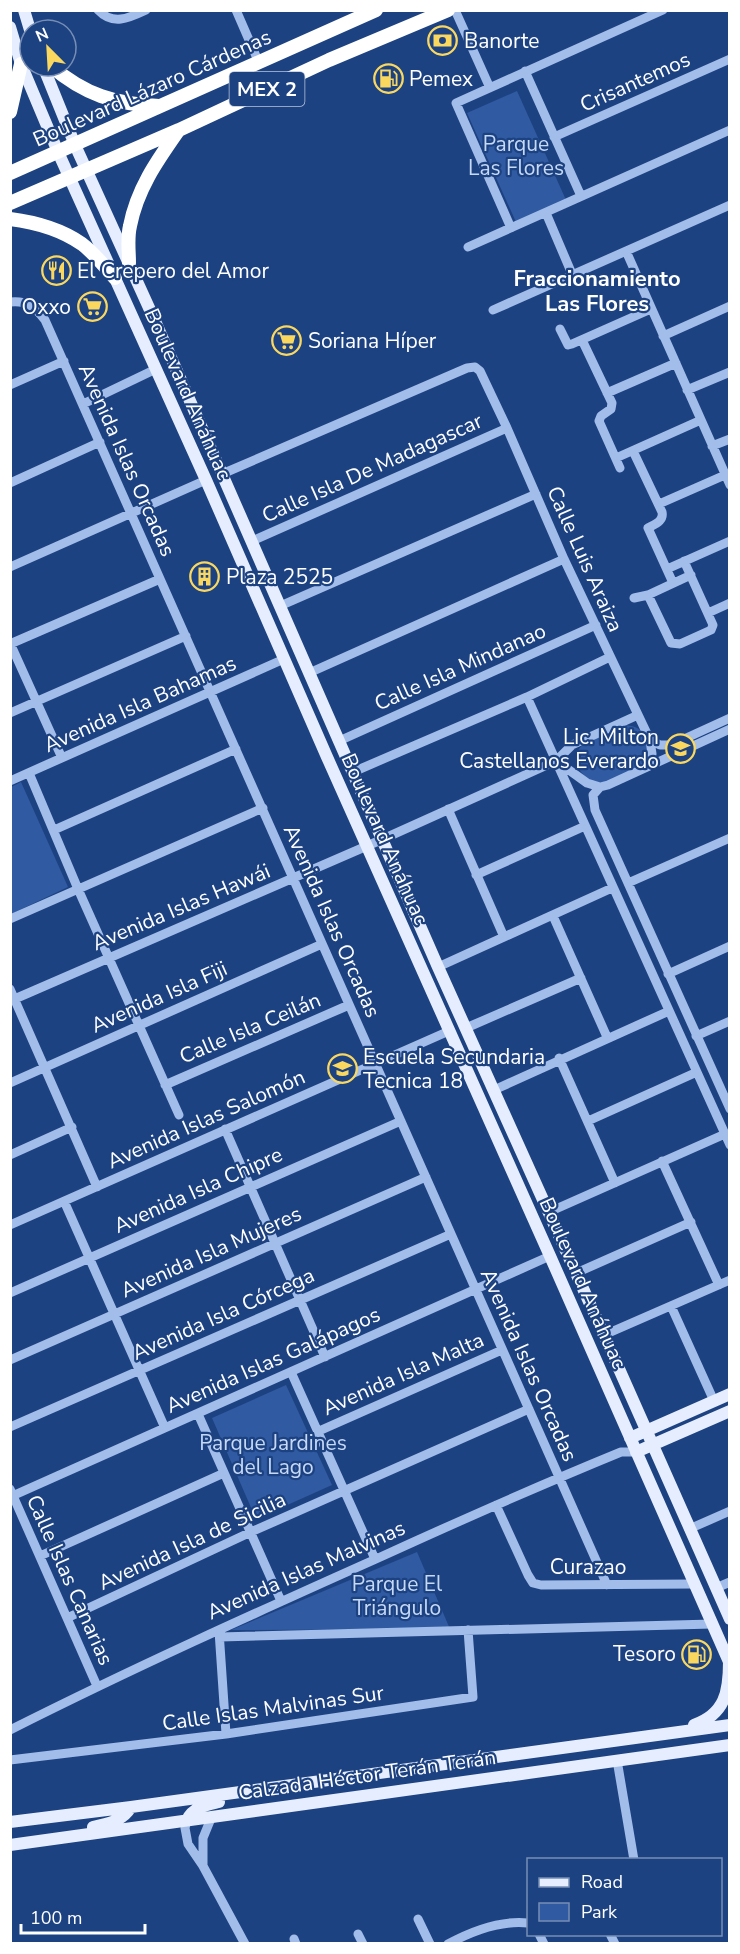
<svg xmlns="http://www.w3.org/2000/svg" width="740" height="1954" viewBox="0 0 740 1954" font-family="'Nunito Sans',sans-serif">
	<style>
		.green { fill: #305aa1 }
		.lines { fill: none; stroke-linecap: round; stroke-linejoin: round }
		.minor { stroke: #a2bdea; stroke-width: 9 }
		.major { stroke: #e5edfe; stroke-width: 12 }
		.highway { stroke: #fff; stroke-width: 14 }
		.labels { text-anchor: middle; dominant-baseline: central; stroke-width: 4.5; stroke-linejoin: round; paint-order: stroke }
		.shield { fill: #1d4282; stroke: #bbc6da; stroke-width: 1.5 }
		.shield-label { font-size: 20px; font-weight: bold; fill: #fff }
		.poi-label { font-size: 21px; fill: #fff; stroke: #1d4282; text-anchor: start }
		.street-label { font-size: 21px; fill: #fff; stroke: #1d4282 }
		.park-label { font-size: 21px; fill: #c6d9f7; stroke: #1d4282 }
		.neighbourhood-label { font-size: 22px; font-weight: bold; fill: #fff; stroke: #1d4282 }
	</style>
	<rect width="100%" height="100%" fill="#1d4282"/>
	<path class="green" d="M517,91L566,200L516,222L467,113Z
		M623,725C643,726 645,734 649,751L641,766L606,782H591C552,749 596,737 623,725Z
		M21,782L68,887L11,914V787Z
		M286,1385L332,1485L256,1519L212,1418Z
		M417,1552L450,1629L231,1630Z"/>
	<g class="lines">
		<path class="minor" d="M98,10C113,26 129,18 146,10
			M236,10L259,63
			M455,10L490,88
			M525,71L581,196
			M554,137L730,59
			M546,213L572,274
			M511,228L456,103L663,10
			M468,247L730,130
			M626,251L730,485
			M10,302C27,300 35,307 45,320L607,1585
			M493,310L730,205
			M560,329L568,345L572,344L651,309
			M663,336L730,306
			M582,340L612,403L611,409L601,416L599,421L620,468
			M10,385L64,361
			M687,390L730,372
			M607,393L676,363
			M83,404L156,369
			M712,446L730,439
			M633,451L662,512C664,521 655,524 648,528L673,583
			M616,458L701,420
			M222,474L467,368L475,367L480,371L507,428L564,559L650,740L652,754L645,767
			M10,483L100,442
			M659,504L725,475
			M252,541L507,428
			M10,567L206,480
			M667,569L730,541
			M648,595L671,643L680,644L711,630L713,625L684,561
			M634,598L648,595L691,575
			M280,606L536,494
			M708,613L730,603
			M10,643L62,758
			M10,644L160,579
			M309,673L564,559
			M527,697L730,1145
			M10,713L186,636
			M650,740L660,745H671L730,718
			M339,741L596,625
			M558,762L587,783L600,787
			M353,772L527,697L610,657
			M29,773L78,889L179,1115
			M10,781L284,659
			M600,787L593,795L595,810L730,1109
			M600,787L608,785L730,729
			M448,809L504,937
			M54,830L236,749
			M476,875L585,826
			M628,883L730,838
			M553,916L607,1037
			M10,919L263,808
			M438,967L612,888
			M668,974L730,946
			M10,989L97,1187
			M10,1001L383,839L556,761L572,745L638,715
			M466,1028L581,978
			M696,1036L730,1021
			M559,1058L615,1183
			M10,1083L322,944
			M165,1085L349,1005
			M494,1090L669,1011
			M588,1121L697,1072
			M225,1129L325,1357
			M10,1155L72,1127
			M662,1161L719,1285
			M64,1201L165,1428
			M549,1212L725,1134
			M10,1225L449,1031
			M576,1273L691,1222
			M10,1293L401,1121
			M671,1306L714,1401
			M604,1335L730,1280
			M10,1360L426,1177
			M291,1372L375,1559
			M198,1414L281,1601
			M10,1427L451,1234
			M319,1431L502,1350
			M10,1489L97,1686
			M10,1497L550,1256
			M496,1505L528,1575L533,1583L541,1585L694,1584
			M689,1529L730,1511
			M40,1556L224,1473
			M716,1588L730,1582
			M67,1618L251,1532L529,1409
			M219,1631L226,1734
			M220,1637L712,1624
			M10,1730C131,1669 253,1614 376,1559C457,1522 538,1486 621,1452H636
			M10,1760L226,1734L473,1697L468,1630
			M617,1760L634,1860
			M187,1820L185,1828L188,1844L203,1866L245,1944
			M203,1866V1838L212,1816
			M418,1919L430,1944
			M358,1934L363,1944
			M539,1934L544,1944
			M610,1934L615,1944
			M294,1939L296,1944
			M448,1944C472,1931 500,1920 528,1923"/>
		<path class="major" d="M24,10L30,30
			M10,27L21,64L58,152L206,480L327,757L550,1256L730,1664
			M43,66L75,145L155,321L438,967L604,1335L730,1619
			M630,1438L730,1394
			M636,1452L730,1411
			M694,1725C725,1714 729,1692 729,1662
			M187,1820C193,1807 206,1805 219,1802
			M10,1822L131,1807L730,1725
			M93,1827C108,1823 122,1822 131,1807
			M10,1845L730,1745"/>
		<path class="highway" d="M51,66C85,95 115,104 159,106
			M10,112L21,64
			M10,173L376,10
			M10,203L179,130L329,60L448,10
			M10,219C34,222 62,230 82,244C94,253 105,267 115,278
			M129,263C129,251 127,238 130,226C137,189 157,161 178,131"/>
	</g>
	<defs>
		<symbol id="bank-ring" viewBox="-11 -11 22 22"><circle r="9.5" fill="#1d4282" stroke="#fad860" stroke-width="1.5"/><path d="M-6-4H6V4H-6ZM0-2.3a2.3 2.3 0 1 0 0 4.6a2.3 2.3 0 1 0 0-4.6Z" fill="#fad860"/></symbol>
		<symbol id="fuel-ring" viewBox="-11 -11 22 22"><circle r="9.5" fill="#1d4282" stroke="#fad860" stroke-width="1.5"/><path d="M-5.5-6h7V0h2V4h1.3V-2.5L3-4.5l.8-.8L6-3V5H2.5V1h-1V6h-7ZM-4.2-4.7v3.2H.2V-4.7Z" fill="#fad860"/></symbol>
		<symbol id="restaurant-ring" viewBox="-11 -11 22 22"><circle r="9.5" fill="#1d4282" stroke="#fad860" stroke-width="1.5"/><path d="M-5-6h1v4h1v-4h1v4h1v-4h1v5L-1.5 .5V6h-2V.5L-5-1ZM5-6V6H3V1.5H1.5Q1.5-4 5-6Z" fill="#fad860"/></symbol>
		<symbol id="supermarket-ring" viewBox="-11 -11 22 22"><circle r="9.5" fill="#1d4282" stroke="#fad860" stroke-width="1.5"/><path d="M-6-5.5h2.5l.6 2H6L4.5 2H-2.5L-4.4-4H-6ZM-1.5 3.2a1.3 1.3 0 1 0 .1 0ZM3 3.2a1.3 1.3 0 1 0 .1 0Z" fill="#fad860"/></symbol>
		<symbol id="building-ring" viewBox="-11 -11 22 22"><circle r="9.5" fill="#1d4282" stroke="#fad860" stroke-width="1.5"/><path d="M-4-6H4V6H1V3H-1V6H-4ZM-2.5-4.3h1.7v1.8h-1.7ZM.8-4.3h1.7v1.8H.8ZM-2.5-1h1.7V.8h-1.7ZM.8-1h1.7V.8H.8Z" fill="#fad860"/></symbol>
		<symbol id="school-ring" viewBox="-11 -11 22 22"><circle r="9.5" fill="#1d4282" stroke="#fad860" stroke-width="1.5"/><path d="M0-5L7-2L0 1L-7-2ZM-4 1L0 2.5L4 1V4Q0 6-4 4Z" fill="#fad860"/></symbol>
	</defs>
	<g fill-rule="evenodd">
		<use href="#bank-ring" x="426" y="24" width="33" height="33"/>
		<use href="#fuel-ring" x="372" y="62" width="33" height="33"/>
		<use href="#restaurant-ring" x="40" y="254" width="33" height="33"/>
		<use href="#supermarket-ring" x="76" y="290" width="33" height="33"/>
		<use href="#supermarket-ring" x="270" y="324" width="33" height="33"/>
		<use href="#building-ring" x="188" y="560" width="33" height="33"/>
		<use href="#school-ring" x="664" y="732" width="33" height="33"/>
		<use href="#school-ring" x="326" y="1052" width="33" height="33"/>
		<use href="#fuel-ring" x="680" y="1638" width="33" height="33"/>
	</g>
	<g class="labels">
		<rect class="shield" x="229.5" y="72" width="75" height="34" rx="4.5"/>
		<g class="shield-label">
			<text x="267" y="89">MEX 2</text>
		</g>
		<g class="poi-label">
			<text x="464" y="41">Banorte</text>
			<text x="409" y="79">Pemex</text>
			<text x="77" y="271">El Crepero del Amor</text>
			<text x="71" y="307" text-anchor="end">Oxxo</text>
			<text x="308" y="341">Soriana Híper</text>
			<text x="226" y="577">Plaza 2525</text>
			<text x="659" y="737" text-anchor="end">Lic. Milton<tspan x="659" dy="24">Castellanos Everardo</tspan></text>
			<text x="363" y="1057">Escuela Secundaria<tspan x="363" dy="24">Tecnica 18</tspan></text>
			<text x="676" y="1654" text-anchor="end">Tesoro</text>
		</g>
		<g class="street-label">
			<text transform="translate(635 82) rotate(-24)">Crisantemos</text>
			<text transform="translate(152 88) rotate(-24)">Boulevard Lázaro Cárdenas</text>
			<text transform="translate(188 394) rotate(66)">Boulevard Anáhuac</text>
			<text transform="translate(127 460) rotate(66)">Avenida Islas Orcadas</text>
			<text transform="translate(372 468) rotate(-24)">Calle Isla De Madagascar</text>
			<text transform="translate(585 559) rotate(66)">Calle Luis Araiza</text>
			<text transform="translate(460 667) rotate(-24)">Calle Isla Mindanao</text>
			<text transform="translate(140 704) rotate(-24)">Avenida Isla Bahamas</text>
			<text transform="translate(385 839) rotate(66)">Boulevard Anáhuac</text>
			<text transform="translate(181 907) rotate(-23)">Avenida Islas Hawái</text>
			<text transform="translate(332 921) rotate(66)">Avenida Islas Orcadas</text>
			<text transform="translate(159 997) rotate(-24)">Avenida Isla Fiji</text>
			<text transform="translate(250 1028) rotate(-23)">Calle Isla Ceilán</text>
			<text transform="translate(206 1119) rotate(-24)">Avenida Islas Salomón</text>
			<text transform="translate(198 1190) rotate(-24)">Avenida Isla Chipre</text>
			<text transform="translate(211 1252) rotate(-24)">Avenida Isla Mujeres</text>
			<text transform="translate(583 1283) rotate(66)">Boulevard Anáhuac</text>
			<text transform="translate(223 1314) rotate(-24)">Avenida Isla Córcega</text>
			<text transform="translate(273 1360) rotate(-24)">Avenida Islas Galápagos</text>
			<text transform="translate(529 1365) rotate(66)">Avenida Islas Orcadas</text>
			<text transform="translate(403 1374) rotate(-24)">Avenida Isla Malta</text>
			<text transform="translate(192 1541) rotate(-25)">Avenida Isla de Sicilia</text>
			<text x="588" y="1567">Curazao</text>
			<text transform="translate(306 1570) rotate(-24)">Avenida Islas Malvinas</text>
			<text transform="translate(70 1580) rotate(66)">Calle Islas Canarias</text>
			<text transform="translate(273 1708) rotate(-8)">Calle Islas Malvinas Sur</text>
			<text transform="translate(367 1775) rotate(-8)">Calzada Héctor Terán Terán</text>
		</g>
		<g class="park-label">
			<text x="516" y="144">Parque<tspan x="516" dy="24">Las Flores</tspan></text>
			<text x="273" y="1443">Parque Jardines<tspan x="273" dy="24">del Lago</tspan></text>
			<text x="397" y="1584">Parque El<tspan x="397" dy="24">Triángulo</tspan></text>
		</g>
		<g class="neighbourhood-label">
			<text x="597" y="279">Fraccionamiento<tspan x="597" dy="25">Las Flores</tspan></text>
		</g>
	</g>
	<rect width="740" height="1954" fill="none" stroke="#ffffff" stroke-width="24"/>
	<rect x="527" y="1858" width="195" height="78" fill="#1d4282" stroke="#778eb4" stroke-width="1.5"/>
	<rect x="539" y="1878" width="30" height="9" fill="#e5edfe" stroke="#778eb4" stroke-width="1.5"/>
	<text x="581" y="1888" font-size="18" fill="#ffffff">Road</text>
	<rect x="539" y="1903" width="30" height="18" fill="#305aa1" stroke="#778eb4" stroke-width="1.5"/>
	<text x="581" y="1918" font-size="18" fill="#ffffff">Park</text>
	<g transform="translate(48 48) rotate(336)"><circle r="28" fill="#1d4282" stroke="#778eb4" stroke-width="1.5"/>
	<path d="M0-4.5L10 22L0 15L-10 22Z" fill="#fad860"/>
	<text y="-9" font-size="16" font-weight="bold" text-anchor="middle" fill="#ffffff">N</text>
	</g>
	<path d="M21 1924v9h124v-9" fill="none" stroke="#ffffff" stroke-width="3"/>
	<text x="30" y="1924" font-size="18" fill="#ffffff" stroke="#1d4282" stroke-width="4.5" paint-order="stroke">100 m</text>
</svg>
